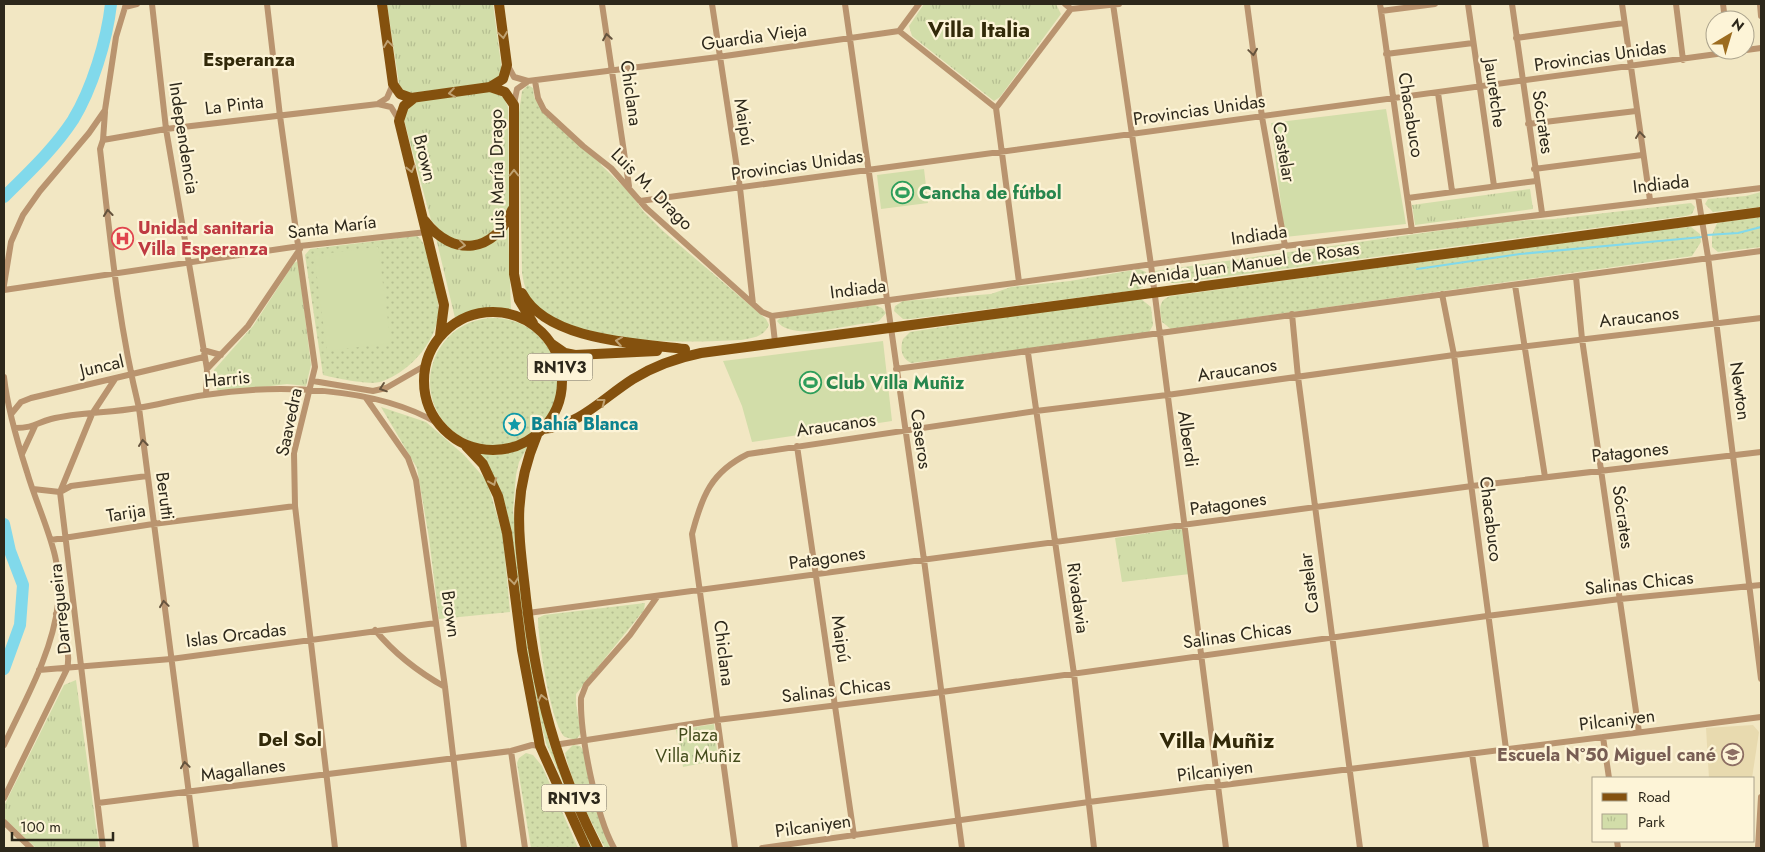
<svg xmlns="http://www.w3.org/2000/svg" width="1765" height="852" viewBox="0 0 1765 852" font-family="Jost,sans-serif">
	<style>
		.built { fill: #e8daaf }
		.grass { fill: url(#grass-dots) }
		.park { fill: url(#park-tufts) }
		.pitch { fill: #d2dda9 }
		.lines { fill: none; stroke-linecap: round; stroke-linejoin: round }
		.stream { stroke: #81d9eb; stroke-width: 2 }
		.river { stroke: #81d9eb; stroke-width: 12 }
		.minor { stroke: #b9946f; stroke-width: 6 }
		.primary { stroke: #84510e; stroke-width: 10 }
		.oneway { stroke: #c0a272 }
		.oneway2 { stroke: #65533d }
		.labels { text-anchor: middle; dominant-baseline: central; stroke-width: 4.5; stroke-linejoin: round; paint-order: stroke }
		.shield { fill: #fdf4d7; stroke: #6b6553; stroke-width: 1 }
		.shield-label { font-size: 16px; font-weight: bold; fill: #2d281b }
		.street-label { font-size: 18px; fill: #2d281b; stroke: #fdf4d7 }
		.leisure-label { font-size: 18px; font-weight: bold; fill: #27864d; stroke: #fdf4d7; text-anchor: start }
		.health-label { font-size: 18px; font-weight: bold; fill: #be3a42; stroke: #fdf4d7; text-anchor: start }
		.culture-label { font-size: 18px; font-weight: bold; fill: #0d838f; stroke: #fdf4d7; text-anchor: start }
		.park-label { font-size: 18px; fill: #434b1b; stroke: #fdf4d7 }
		.education-label { font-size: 18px; font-weight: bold; fill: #785e54; stroke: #fdf4d7; text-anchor: end }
		.neighbourhood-label { font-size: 19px; font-weight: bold; fill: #322909; stroke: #fdf4d7 }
		.district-label { font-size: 22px; font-weight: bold; fill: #322909; stroke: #fdf4d7 }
	</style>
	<defs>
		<pattern id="grass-dots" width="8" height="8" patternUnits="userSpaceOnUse" patternTransform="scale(1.25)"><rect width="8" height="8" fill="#d2dda9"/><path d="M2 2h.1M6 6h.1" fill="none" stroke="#b5be91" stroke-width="1.8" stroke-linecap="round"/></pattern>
		<pattern id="park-tufts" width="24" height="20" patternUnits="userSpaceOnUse" patternTransform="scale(1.25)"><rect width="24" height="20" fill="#d2dda9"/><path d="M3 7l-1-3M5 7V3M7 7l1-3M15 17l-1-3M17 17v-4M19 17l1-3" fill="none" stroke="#b5be91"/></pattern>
	</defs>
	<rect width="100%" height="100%" fill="#f2e7c3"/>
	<path class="built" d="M1753,725L1759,732L1752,778H1709L1706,728Z"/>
	<path class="grass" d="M528,85L533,88L534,97L539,105L600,161L601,165L630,193L644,212L663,231L766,319L769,325C764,337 752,338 741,340C686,343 588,345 542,312C529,303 524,287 522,273L519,113L522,91Z
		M1761,192V207L1713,212L1705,204L1708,199L1746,196Z
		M1691,203L1695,207L1692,214L1686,216L1177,283H1164L1156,276L1155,271L1507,221L1554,219Z
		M1761,217V247L1718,252L1712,247V235L1717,223Z
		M1691,227L1700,234L1701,242L1692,256L1171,329L1162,322C1160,311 1157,300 1171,296L1647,231Z
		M417,236C426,242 429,260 431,271C434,285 440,301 438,316C435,344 407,374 380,382C368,385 335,378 323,375L305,255L310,249Z
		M1139,269L1146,272C1149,281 1145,286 1137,290L910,319H903L894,311L895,306L903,301L991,294L1011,287L1070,281Z
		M1141,299L1151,307L1153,325L1148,334L911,363C901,358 900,349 903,339L910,332L1090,304Z
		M875,305L882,308L886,313L879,321L873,323C849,323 792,343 777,321L781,317Z
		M430 382a64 64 0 1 1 128 0a64 64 0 1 1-128 0Z
		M381,407L426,422L464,455L487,481L503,536L510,612L439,619L429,538L417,468Z
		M528,446L519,462L516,475L513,511L539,701L550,746L594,848H591L546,743L530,676L513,549L478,453L499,455Z
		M645,603L644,610L576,694V704L581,733L576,740L565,737C551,725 538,639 538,618L544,615Z
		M573,745L580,746L583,750L599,816L611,848H605C589,818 573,787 565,753Z
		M526,753L533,755L542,766L578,848H531L517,763L519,758Z"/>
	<path class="park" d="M387,4H493L502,71L497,82L411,93L404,91L399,84Z
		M924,4H1056L1061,14L1000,97L994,101L912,36L909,26Z
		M492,91L504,98L508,107L509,207L498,230L472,243L447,238L431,220L404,120C406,111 409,104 419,101Z
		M1530,189L1533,209L1415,225L1412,205Z
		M508,228L511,309L508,311L477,310L455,318L436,238L460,249Z
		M298,261L311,365L306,386L287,384L219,392L216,388L214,370L253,326L294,263Z
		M1183,528L1190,574L1122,582L1115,538Z
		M76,680L99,848H36L4,818V806L64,685Z
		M714,724L718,760L683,767L676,730Z"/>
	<path class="pitch" d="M1386,109L1406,224L1285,237L1271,123Z
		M924,169L928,203L881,209L877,175Z
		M378,247L391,343L327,351L314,255Z
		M883,341L892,421L752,442L742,406L723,361Z"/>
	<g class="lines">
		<path class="stream" d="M1707,235L1738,233L1761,227
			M1417,269L1520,254L1702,237"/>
		<path class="river" d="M4,197C28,173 54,149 73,120C92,89 107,40 111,4
			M4,524L10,551L23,585L20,625L4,669"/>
		<path class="minor" d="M152,4L166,129L207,369L206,394
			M267,4L280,116L315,367L294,453L295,506L335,848
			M602,4L629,186
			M712,4L740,188L753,304
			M845,4L924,560L962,848
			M1065,4L1071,9
			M1113,4L1151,265L1226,848
			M1247,4L1262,117L1285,246
			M1380,4L1412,231
			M1468,4L1494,186
			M1512,4L1542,213
			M1622,4L1650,200
			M1676,4L1683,60
			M1723,4L1725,20
			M1760,4L1761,16
			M125,7L137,4
			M1071,9L1119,4
			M1381,11L1435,4
			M899,31L996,108
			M899,31L919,4
			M1516,38L1624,23
			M1386,54L1473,43
			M508,66L514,77L528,81L718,57L899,31
			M535,81L538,98L544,110L583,146L611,168L646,208L762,312L772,316L1285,246L1761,188
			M1438,93L1452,191
			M379,103L387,98L393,84
			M514,104L517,89L527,82
			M1528,124L1636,111
			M103,140L105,112
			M1534,169L1642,155
			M1698,196L1708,257L1761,679
			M1408,198L1536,181
			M640,201L1761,48
			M1576,277L1582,339L1639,732
			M1019,282L996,108L1071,9
			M4,285L11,242L23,215L40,191L89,133L105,110L116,37L126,4
			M1515,285L1545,477
			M4,290L300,246L427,232
			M1442,294L1454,355L1506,749
			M1292,314L1298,377L1360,848
			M772,316L775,342
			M203,350L221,355
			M1028,353L1074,674L1094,848
			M207,369L248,326L300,249
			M896,369L1761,251
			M4,377C7,405 18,444 27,472C39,514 65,559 58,604C52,654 25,700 4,745
			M313,381L373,391L386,388L426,365
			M366,398L408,458L416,480L445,687L464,848
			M12,413L21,402L31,398L204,357
			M15,428C34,428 36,423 51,419C78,412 110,413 138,408C161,404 183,398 205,395C276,384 376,386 439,424
			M797,446L854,836
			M22,454L35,426
			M33,489L60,492L71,486L147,476
			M51,540L153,524L295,506
			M528,613L1472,486L1761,452
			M375,630C394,653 420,673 445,687
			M39,670L171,659L436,623
			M1603,737L1609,778
			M554,745L717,720L942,692L1487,616L1620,599L1761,585
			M511,751L525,848
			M1472,754L1486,848
			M4,798L67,669C71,652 64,629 56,614
			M98,803L511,751L532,745L540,746
			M4,822L31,848
			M1617,841L1618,848
			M103,848L60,492L92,414L115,379
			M196,848L139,408C118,323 110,236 100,149L103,140L166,129L378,104L391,107L399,120
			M614,848C596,816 580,735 581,698L586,685L630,635L657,597
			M735,848L692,534C702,496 711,472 748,454L1036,411L1167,395L1454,355L1761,318
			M762,848L1089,802L1761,717
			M1758,848L1761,797"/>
		<path class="primary" d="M382,4L393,84L400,94L411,98L490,87L503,79L507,65L499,4
			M490,87L505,92L514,105V274L519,300L533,323
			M414,98L404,106L399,121L444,305L440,336
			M425,221C453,258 495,253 512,210
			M522,293C547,341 637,343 685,349
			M424 381a69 69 0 1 1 138 0a69 69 0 1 1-138 0Z
			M552,344L565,353L575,355L657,351
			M543,429C580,425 603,398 633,379C654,366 676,358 701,353L1761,212
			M537,435C511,497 519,534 526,598C537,693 555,763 598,848
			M466,446L483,464L498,496L507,533L522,650L540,746L586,848"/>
	</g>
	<defs><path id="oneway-chevron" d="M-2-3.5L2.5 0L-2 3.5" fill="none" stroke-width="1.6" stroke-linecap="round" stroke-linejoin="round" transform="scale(1.25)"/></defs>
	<g class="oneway">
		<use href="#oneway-chevron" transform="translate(503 35) rotate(82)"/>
		<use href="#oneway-chevron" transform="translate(388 44) rotate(-98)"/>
		<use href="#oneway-chevron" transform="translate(452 93) rotate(172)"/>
		<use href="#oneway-chevron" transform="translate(411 169) rotate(76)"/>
		<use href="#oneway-chevron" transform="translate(514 173) rotate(-90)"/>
		<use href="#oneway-chevron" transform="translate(462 245) rotate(7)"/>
		<use href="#oneway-chevron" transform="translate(619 341) rotate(-171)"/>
		<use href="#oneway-chevron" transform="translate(602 402) rotate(-37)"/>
		<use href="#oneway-chevron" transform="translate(493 482) rotate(67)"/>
		<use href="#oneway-chevron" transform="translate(514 581) rotate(83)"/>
		<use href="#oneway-chevron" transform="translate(542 698) rotate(-103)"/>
	</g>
	<g class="oneway2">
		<use href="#oneway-chevron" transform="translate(607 37) rotate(-99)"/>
		<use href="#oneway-chevron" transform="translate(1253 52) rotate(82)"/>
		<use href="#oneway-chevron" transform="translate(1640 135) rotate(-97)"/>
		<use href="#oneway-chevron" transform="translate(108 213) rotate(-96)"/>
		<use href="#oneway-chevron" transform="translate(383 388) rotate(161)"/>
		<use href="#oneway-chevron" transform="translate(143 443) rotate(-97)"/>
		<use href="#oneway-chevron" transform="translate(164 604) rotate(-98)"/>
		<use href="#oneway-chevron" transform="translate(185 765) rotate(-98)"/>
	</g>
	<defs>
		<symbol id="stadium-ring" viewBox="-11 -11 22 22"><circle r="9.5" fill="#fdf4d7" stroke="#2e9e5b" stroke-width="1.5"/><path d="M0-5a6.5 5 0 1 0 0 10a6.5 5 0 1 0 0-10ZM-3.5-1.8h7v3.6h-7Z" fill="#2e9e5b"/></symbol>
		<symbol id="hospital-ring" viewBox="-11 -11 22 22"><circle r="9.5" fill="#fdf4d7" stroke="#e0444e" stroke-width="1.5"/><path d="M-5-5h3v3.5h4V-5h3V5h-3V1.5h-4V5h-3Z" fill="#e0444e"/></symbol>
		<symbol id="sight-ring" viewBox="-11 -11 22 22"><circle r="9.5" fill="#fdf4d7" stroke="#0f9aa8" stroke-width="1.5"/><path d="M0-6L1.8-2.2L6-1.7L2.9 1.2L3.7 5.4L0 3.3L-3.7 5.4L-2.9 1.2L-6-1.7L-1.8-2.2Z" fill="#0f9aa8"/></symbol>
		<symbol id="school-ring" viewBox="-11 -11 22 22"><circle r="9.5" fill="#fdf4d7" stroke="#8d6e63" stroke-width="1.5"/><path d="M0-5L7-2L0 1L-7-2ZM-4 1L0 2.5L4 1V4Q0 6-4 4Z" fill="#8d6e63"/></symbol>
	</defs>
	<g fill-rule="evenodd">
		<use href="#stadium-ring" x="890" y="180" width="25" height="25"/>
		<use href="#hospital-ring" x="110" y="226" width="25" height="25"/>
		<use href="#stadium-ring" x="798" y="370" width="25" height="25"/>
		<use href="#sight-ring" x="502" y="412" width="25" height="25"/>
		<use href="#school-ring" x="1720" y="742" width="25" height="25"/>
	</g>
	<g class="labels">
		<g class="shield">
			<rect x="527.5" y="353.5" width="65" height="27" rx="4"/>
			<rect x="541.5" y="784.5" width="65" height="27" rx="4"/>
		</g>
		<g class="shield-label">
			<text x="560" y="367">RN1V3</text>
			<text x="574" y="798">RN1V3</text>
		</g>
		<g class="street-label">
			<text transform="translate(754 37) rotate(-8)">Guardia Vieja</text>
			<text transform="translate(1600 56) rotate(-8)">Provincias Unidas</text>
			<text transform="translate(631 93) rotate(82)">Chiclana</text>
			<text transform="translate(1495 93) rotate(82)">Jauretche</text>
			<text transform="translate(234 105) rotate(-7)">La Pinta</text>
			<text transform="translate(1199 110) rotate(-8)">Provincias Unidas</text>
			<text transform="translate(1411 115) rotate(81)">Chacabuco</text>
			<text transform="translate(744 122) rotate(81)">Maipú</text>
			<text transform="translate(1543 122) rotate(82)">Sócrates</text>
			<text transform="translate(184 138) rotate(81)">Independencia</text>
			<text transform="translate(1284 152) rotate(80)">Castelar</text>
			<text transform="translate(425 158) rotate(76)">Brown</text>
			<text transform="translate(797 165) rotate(-8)">Provincias Unidas</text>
			<text transform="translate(497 174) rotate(-91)">Luis María Drago</text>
			<text transform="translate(1661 184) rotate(-6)">Indiada</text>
			<text transform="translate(652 189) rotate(45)">Luis M. Drago</text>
			<text transform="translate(332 227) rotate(-7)">Santa María</text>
			<text transform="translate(1259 235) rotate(-8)">Indiada</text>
			<text transform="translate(1244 264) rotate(-8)">Avenida Juan Manuel de Rosas</text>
			<text transform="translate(858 289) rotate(-7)">Indiada</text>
			<text transform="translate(1639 317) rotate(-6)">Araucanos</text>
			<text transform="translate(102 366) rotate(-13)">Juncal</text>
			<text transform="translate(1237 370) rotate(-8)">Araucanos</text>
			<text transform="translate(227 379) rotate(-5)">Harris</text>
			<text transform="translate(1740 391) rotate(82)">Newton</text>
			<text transform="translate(289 422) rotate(-78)">Saavedra</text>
			<text transform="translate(836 425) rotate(-8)">Araucanos</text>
			<text transform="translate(921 439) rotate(82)">Caseros</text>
			<text transform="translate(1188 439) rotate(82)">Alberdi</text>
			<text transform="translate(1630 452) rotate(-6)">Patagones</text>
			<text transform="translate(165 496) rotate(83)">Berutti</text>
			<text transform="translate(1228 504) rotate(-8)">Patagones</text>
			<text transform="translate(126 513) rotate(-9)">Tarija</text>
			<text transform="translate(1623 517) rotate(82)">Sócrates</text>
			<text transform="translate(1491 519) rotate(83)">Chacabuco</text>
			<text transform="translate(827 558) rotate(-8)">Patagones</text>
			<text transform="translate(1309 583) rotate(-97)">Castelar</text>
			<text transform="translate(1639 583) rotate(-6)">Salinas Chicas</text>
			<text transform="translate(1078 598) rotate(82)">Rivadavia</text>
			<text transform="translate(60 609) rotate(-96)">Darregueira</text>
			<text transform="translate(451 614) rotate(82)">Brown</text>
			<text transform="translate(236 635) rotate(-7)">Islas Orcadas</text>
			<text transform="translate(1237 635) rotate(-8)">Salinas Chicas</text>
			<text transform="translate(841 639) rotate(82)">Maipú</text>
			<text transform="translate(724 653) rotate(83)">Chiclana</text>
			<text transform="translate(836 690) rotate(-7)">Salinas Chicas</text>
			<text transform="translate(1617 720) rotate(-7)">Pilcaniyen</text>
			<text transform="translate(243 770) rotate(-7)">Magallanes</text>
			<text transform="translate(1215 771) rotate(-7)">Pilcaniyen</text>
			<text transform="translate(813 826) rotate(-8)">Pilcaniyen</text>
		</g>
		<g class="leisure-label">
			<text x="919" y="193">Cancha de fútbol</text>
			<text x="826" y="383">Club Villa Muñiz</text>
		</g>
		<g class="health-label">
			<text x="138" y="228">Unidad sanitaria<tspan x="138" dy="21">Villa Esperanza</tspan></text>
		</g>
		<g class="culture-label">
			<text x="531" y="424">Bahía Blanca</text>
		</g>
		<g class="park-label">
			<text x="698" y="735">Plaza<tspan x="698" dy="21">Villa Muñiz</tspan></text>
		</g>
		<g class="education-label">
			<text x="1716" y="755">Escuela Nº50 Miguel cané</text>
		</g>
		<g class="neighbourhood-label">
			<text x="249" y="59">Esperanza</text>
			<text x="290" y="739">Del Sol</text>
		</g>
		<g class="district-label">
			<text x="979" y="29">Villa Italia</text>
			<text x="1217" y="740">Villa Muñiz</text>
		</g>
	</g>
	<rect width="1765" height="852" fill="none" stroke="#2d281b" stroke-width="10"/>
	<rect x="1592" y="777" width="162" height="65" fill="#fdf4d7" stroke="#aaa28c"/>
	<rect x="1602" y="793" width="25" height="8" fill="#84510e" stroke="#aaa28c"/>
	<text x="1638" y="802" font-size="15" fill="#2d281b">Road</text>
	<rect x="1602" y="814" width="25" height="15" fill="url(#park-tufts)" stroke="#aaa28c"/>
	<text x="1638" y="827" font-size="15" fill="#2d281b">Park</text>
	<g transform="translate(1730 35) rotate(38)"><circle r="24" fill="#fdf4d7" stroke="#aaa28c"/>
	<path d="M0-4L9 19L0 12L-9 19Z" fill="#9c6c1f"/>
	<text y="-8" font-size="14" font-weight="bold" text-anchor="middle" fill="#2d281b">N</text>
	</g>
	<path d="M12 832v8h101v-8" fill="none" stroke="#2d281b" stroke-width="2.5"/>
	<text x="20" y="832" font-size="15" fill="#2d281b" stroke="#fdf4d7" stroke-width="4" paint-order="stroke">100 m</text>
</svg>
